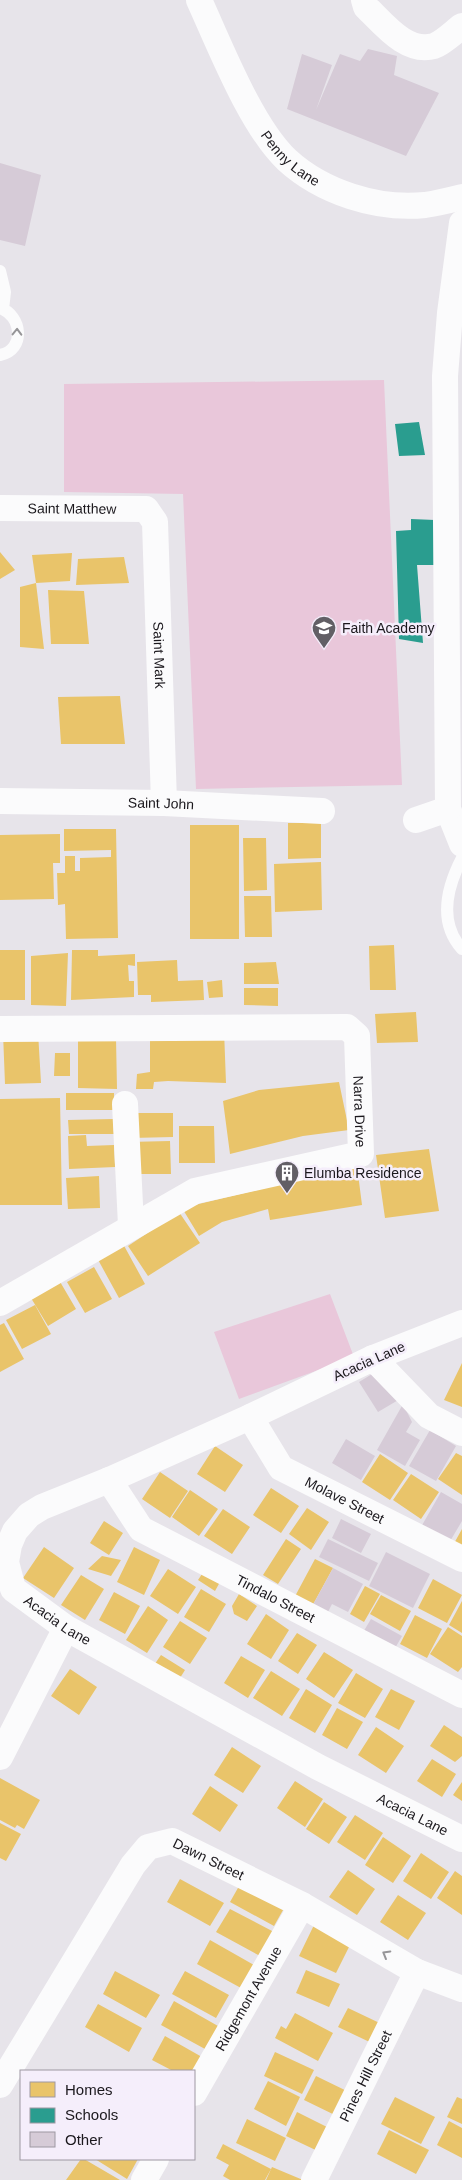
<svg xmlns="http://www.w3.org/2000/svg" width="462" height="2180" viewBox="0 0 462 2180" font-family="Arial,sans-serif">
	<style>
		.pitch { fill: #e9c7da }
		.homes { fill: #e9c46a }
		.schools { fill: #2a9d8f }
		.building { fill: #d6cbd7 }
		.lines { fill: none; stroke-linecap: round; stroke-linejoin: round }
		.lane { stroke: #fbfbfc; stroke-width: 12 }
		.street { stroke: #fbfbfc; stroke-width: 26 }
		.oneway { stroke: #969598 }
		.labels { text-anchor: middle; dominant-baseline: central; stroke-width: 5; stroke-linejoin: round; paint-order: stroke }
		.street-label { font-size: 14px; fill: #1b181d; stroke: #f5eefb }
		.poi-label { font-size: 14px; fill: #1b181d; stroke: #f5eefb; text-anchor: start }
	</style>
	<rect width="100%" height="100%" fill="#e7e4ea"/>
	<path class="pitch" d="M384,380L402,785L196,789L183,494L64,492V384Z
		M330,1294L354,1357L239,1399L214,1332Z"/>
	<path class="homes" d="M0,552L15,570L0,579Z
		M72,553L70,581L36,583L44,649L20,647V587L36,583L32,555Z
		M124,557L129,583L76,585L78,559Z
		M48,590L84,591L89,644H51Z
		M120,696L125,744H61L58,697Z
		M288,823H321V858L288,859Z
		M190,825H239V939H190Z
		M64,829H116L118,938L66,939L65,904L58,905L57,873H65V856H75V871H80V858L111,857V850L64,851Z
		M60,834V863H53L54,899L0,900V835Z
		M243,838H266L267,890L244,891Z
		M321,862L322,910L275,912L274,864Z
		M244,896H271L272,937H245Z
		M394,945L396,990H370L369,946Z
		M0,950H25V1000H0Z
		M72,950H98V956L135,954V966L128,965L129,981H134V997L71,1000Z
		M68,953L66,1006L31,1005V956Z
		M177,960L178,981L203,980L204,1000L151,1002V995H138L137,962Z
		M276,962L279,984H244V963Z
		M222,980L223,997L209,998L207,982Z
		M244,988H278V1006L244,1005Z
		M416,1012L418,1042L377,1043L375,1014Z
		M224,1030L226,1083L168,1081L154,1082L153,1089H136L137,1074L150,1072V1036Z
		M38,1032L41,1083L5,1084L3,1033Z
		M116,1038L117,1089L78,1088V1040Z
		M55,1053H70V1076H54Z
		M339,1082L349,1130L303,1136L230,1154L223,1101L259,1090Z
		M66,1093H114V1110H66Z
		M60,1098L62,1205H0V1099Z
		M131,1113H173V1137L131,1138Z
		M113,1119L114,1134H69L68,1120Z
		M179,1126H214L215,1163H179Z
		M86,1135L87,1146L114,1145L115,1167L69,1169L68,1136Z
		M170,1141L171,1174H129L128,1142Z
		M429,1149L439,1211L385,1218L376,1155Z
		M357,1166L362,1205L270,1220L268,1209L222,1222L199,1236L182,1208Z
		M99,1176L100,1208L68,1209L66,1178Z
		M179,1212L200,1243L148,1276L128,1246Z
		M122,1242L145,1284L119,1298L96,1256Z
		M94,1267L112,1299L85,1313L67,1282Z
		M59,1280L76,1309L48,1326L31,1298Z
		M35,1305L51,1334L22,1349L6,1320Z
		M4,1323L24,1359L0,1372V1325Z
		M462,1363V1407L444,1400Z
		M215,1446L243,1465L225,1492L197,1474Z
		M456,1453L462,1456V1495L438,1479Z
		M380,1454L408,1473L390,1500L362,1482Z
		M160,1472L188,1491L170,1518L142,1499Z
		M411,1474L439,1492L421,1519L393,1500Z
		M271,1488L299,1506L281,1533L253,1515Z
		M190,1490L218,1509L199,1536L172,1517Z
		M307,1508L329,1522L311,1550L289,1534Z
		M223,1509L250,1527L232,1554L204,1536Z
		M104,1521L123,1533L109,1555L90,1543Z
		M462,1529V1553L452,1547Z
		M286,1539L301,1549L278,1584L263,1575Z
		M44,1547L74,1568L54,1598L23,1578Z
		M134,1547L160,1560L144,1595L117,1582Z
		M102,1556L121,1560L111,1576L88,1569Z
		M315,1559L333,1568L310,1610L293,1600Z
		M168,1569L196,1587L178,1614L150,1596Z
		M204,1571L220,1582L215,1591L198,1580Z
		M81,1575L104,1589L85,1620L61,1605Z
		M433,1579L462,1595L447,1623L418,1608Z
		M365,1586L380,1594L364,1622L350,1614Z
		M201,1589L226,1604L209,1632L184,1617Z
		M114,1592L140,1606L125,1634L99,1620Z
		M239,1594L257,1606L247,1621L234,1614L232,1606Z
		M381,1595L411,1611L400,1631L370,1614Z
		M462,1601V1633L449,1625Z
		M148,1606L168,1620L147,1653L126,1640Z
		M266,1614L289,1630L271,1659L247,1644Z
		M415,1615L442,1629L427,1658L400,1644Z
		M180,1621L207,1638L190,1664L163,1647Z
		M448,1627L462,1636V1667L458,1672L430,1654Z
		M297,1633L317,1645L298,1674L278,1661Z
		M324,1652L353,1670L334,1698L306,1679Z
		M161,1655L185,1670L175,1686L150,1671Z
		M241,1656L265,1670L248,1698L224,1683Z
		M70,1669L97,1687L79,1715L51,1696Z
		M271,1671L300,1689L282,1716L253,1698Z
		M356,1673L383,1689L365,1718L338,1703Z
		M306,1689L332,1705L315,1733L289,1718Z
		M391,1689L415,1701L399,1730L375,1717Z
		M337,1708L363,1722L347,1749L322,1735Z
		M444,1725L462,1737V1756L455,1762L430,1746Z
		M376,1727L404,1746L386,1773L358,1755Z
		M232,1747L261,1766L243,1793L214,1775Z
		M432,1759L456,1774L442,1797L417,1781Z
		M0,1778L40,1800L24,1829L17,1825L15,1828L0,1820Z
		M295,1781L323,1799L305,1827L277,1808Z
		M462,1782V1801L453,1795Z
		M210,1786L238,1805L220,1832L192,1814Z
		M324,1802L347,1817L329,1844L306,1829Z
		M355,1815L383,1833L365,1860L337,1842Z
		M0,1823L21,1834L6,1861L0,1858Z
		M383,1837L411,1856L393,1883L365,1865Z
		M421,1853L449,1872L431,1899L403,1881Z
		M348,1870L375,1889L357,1915L329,1897Z
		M455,1871L462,1876V1915L437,1898Z
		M180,1879L224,1903L210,1926L167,1902Z
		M243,1879L287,1903L274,1926L230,1902Z
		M398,1895L426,1913L408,1940L380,1922Z
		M230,1909L274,1932L260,1956L216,1932Z
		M314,1925L351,1943L336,1973L299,1956Z
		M210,1940L254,1965L241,1988L197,1964Z
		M306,1970L340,1984L329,2007L296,1993Z
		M115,1971L160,1995L146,2018L103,1994Z
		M185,1971L229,1995L216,2018L172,1994Z
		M174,2001L218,2026L205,2049L161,2025Z
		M98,2004L142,2028L129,2052L85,2027Z
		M348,2008L388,2027L378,2046L338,2027Z
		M295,2013L333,2033L318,2061L275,2038L281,2026L286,2029Z
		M165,2036L209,2061L194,2071H173L152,2060Z
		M275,2052L314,2070L302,2094L264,2076Z
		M316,2076L355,2095L343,2119L304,2100Z
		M268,2081L300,2097L286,2126L254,2109Z
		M395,2097L435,2117L421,2144L381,2124Z
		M457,2097L462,2099V2124L447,2117Z
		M297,2112L335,2131L324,2154L286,2136Z
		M247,2119L286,2138L275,2161L236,2143Z
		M449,2121L462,2128V2158L437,2145Z
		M389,2130L429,2150L416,2174L377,2154Z
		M223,2144L271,2169L265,2180H230L223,2176L229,2165L216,2158Z
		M81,2159H84L120,2180H66Z
		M95,2159H138L127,2179Z
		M272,2167L303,2180H266Z"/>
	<path class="schools" d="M419,422L425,455L399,456L395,424Z
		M411,519L435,520L438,565H417L423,643L399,639L396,531L411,530Z"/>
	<path class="building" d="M368,49L397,56L394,75L439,93L406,156L287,109L302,54L332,65L316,110L340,54L360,61Z
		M0,163L41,175L25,246L0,240Z
		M382,1368L400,1399L378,1412L359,1382Z
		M403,1404L412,1422L406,1432L420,1440L405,1466L377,1450Z
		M430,1430L456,1446L436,1481L409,1466Z
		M346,1439L375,1456L361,1480L332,1463Z
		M441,1492L462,1504V1521L449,1543L421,1527Z
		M341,1519L371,1534L361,1553L332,1538Z
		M328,1539L378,1563L369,1581L319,1557Z
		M386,1552L430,1574L413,1608L369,1586Z
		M333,1568L363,1584L348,1612L332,1604L324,1620L309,1612Z
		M371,1619L402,1636L390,1657L359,1639Z"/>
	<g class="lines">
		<path class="lane" d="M0,271L5,292L3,309
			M0,308C22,315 26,350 0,355
			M462,858C447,887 438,922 462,949"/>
		<g class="street">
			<path id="s1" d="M199,0C220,46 251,126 287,160C322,192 377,210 425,205C437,203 450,200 462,197"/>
			<path d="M364,0L366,7C383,23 406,54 434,46C443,43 454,32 462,26"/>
			<path d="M462,223L450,313L445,376L448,809L462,844"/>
			<path id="s2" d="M0,508L146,509L155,522L164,803"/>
			<path id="s3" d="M0,801L164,803L322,811"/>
			<path d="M416,820L448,809"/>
			<path id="s4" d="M0,1029L347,1027L357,1036L361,1154L195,1191L0,1303"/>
			<path d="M125,1104L131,1225"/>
			<path id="s5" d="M462,1323L373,1358L250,1417L109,1480L42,1507L29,1515L15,1531L9,1545L6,1562L13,1589L66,1628L318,1767L462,1839"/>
			<path d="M373,1358L429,1416L462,1433"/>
			<path id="s6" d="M250,1417L281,1468L462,1559"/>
			<path id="s7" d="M109,1480L141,1529L462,1695"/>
			<path d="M0,1757L66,1628"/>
			<path id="s8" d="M0,2085L133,1865L148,1847L172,1841L302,1905L417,1972L462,1989"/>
			<path id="s9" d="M194,2093L302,1905"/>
			<path d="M144,2180L156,2159"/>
			<path id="s10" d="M314,2180L417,1972"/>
		</g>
	</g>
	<defs><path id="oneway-chevron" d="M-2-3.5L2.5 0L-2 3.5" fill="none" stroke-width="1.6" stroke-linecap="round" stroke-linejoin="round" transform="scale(1.25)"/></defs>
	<g class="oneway">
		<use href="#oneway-chevron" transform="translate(17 332) rotate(-89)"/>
		<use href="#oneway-chevron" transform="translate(386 1954) rotate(-150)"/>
	</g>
	<defs>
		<symbol id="school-pin" viewBox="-11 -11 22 30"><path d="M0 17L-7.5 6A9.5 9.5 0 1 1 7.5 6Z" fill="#625f65" stroke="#f5eefb"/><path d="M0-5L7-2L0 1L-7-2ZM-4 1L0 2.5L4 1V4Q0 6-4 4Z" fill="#fff"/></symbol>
		<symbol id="building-pin" viewBox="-11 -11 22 30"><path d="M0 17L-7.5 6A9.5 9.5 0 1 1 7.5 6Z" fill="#625f65" stroke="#f5eefb"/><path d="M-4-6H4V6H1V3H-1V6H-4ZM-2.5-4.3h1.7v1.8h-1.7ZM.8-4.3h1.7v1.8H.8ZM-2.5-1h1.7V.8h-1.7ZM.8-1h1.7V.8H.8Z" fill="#fff"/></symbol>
	</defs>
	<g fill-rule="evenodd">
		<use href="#school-pin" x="310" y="614" width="28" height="38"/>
		<use href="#building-pin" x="273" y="1159" width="28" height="38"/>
	</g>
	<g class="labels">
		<g class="street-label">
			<text stroke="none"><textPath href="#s1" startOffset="185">Penny Lane</textPath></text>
			<text stroke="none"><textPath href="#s2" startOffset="72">Saint Matthew</textPath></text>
			<text stroke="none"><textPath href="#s2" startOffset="295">Saint Mark</textPath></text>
			<text stroke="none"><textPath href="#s3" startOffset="161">Saint John</textPath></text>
			<text stroke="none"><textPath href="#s4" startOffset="436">Narra Drive</textPath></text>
			<text transform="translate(369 1361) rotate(-24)">Acacia Lane</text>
			<text stroke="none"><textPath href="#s6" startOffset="131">Molave Street</textPath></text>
			<text stroke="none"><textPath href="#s7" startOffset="210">Tindalo Street</textPath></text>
			<text stroke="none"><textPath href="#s5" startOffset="610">Acacia Lane</textPath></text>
			<text stroke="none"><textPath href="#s5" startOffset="1015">Acacia Lane</textPath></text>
			<text stroke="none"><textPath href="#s8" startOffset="346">Dawn Street</textPath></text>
			<text stroke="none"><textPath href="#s9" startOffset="109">Ridgemont Avenue</textPath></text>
			<text stroke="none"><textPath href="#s10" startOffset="116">Pines Hill Street</textPath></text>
		</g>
		<g class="poi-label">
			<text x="342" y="628">Faith Academy</text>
			<text x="304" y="1173">Elumba Residence</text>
		</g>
	</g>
	<rect x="20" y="2070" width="175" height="90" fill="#f5eefb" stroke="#9e98a2"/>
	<rect x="30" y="2082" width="25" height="15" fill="#e9c46a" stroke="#9e98a2"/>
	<text x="65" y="2095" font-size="15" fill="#1b181d">Homes</text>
	<rect x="30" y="2108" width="25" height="15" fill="#2a9d8f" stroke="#9e98a2"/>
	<text x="65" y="2120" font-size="15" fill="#1b181d">Schools</text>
	<rect x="30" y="2132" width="25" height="15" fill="#d6cbd7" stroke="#9e98a2"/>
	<text x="65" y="2145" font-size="15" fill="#1b181d">Other</text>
</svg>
